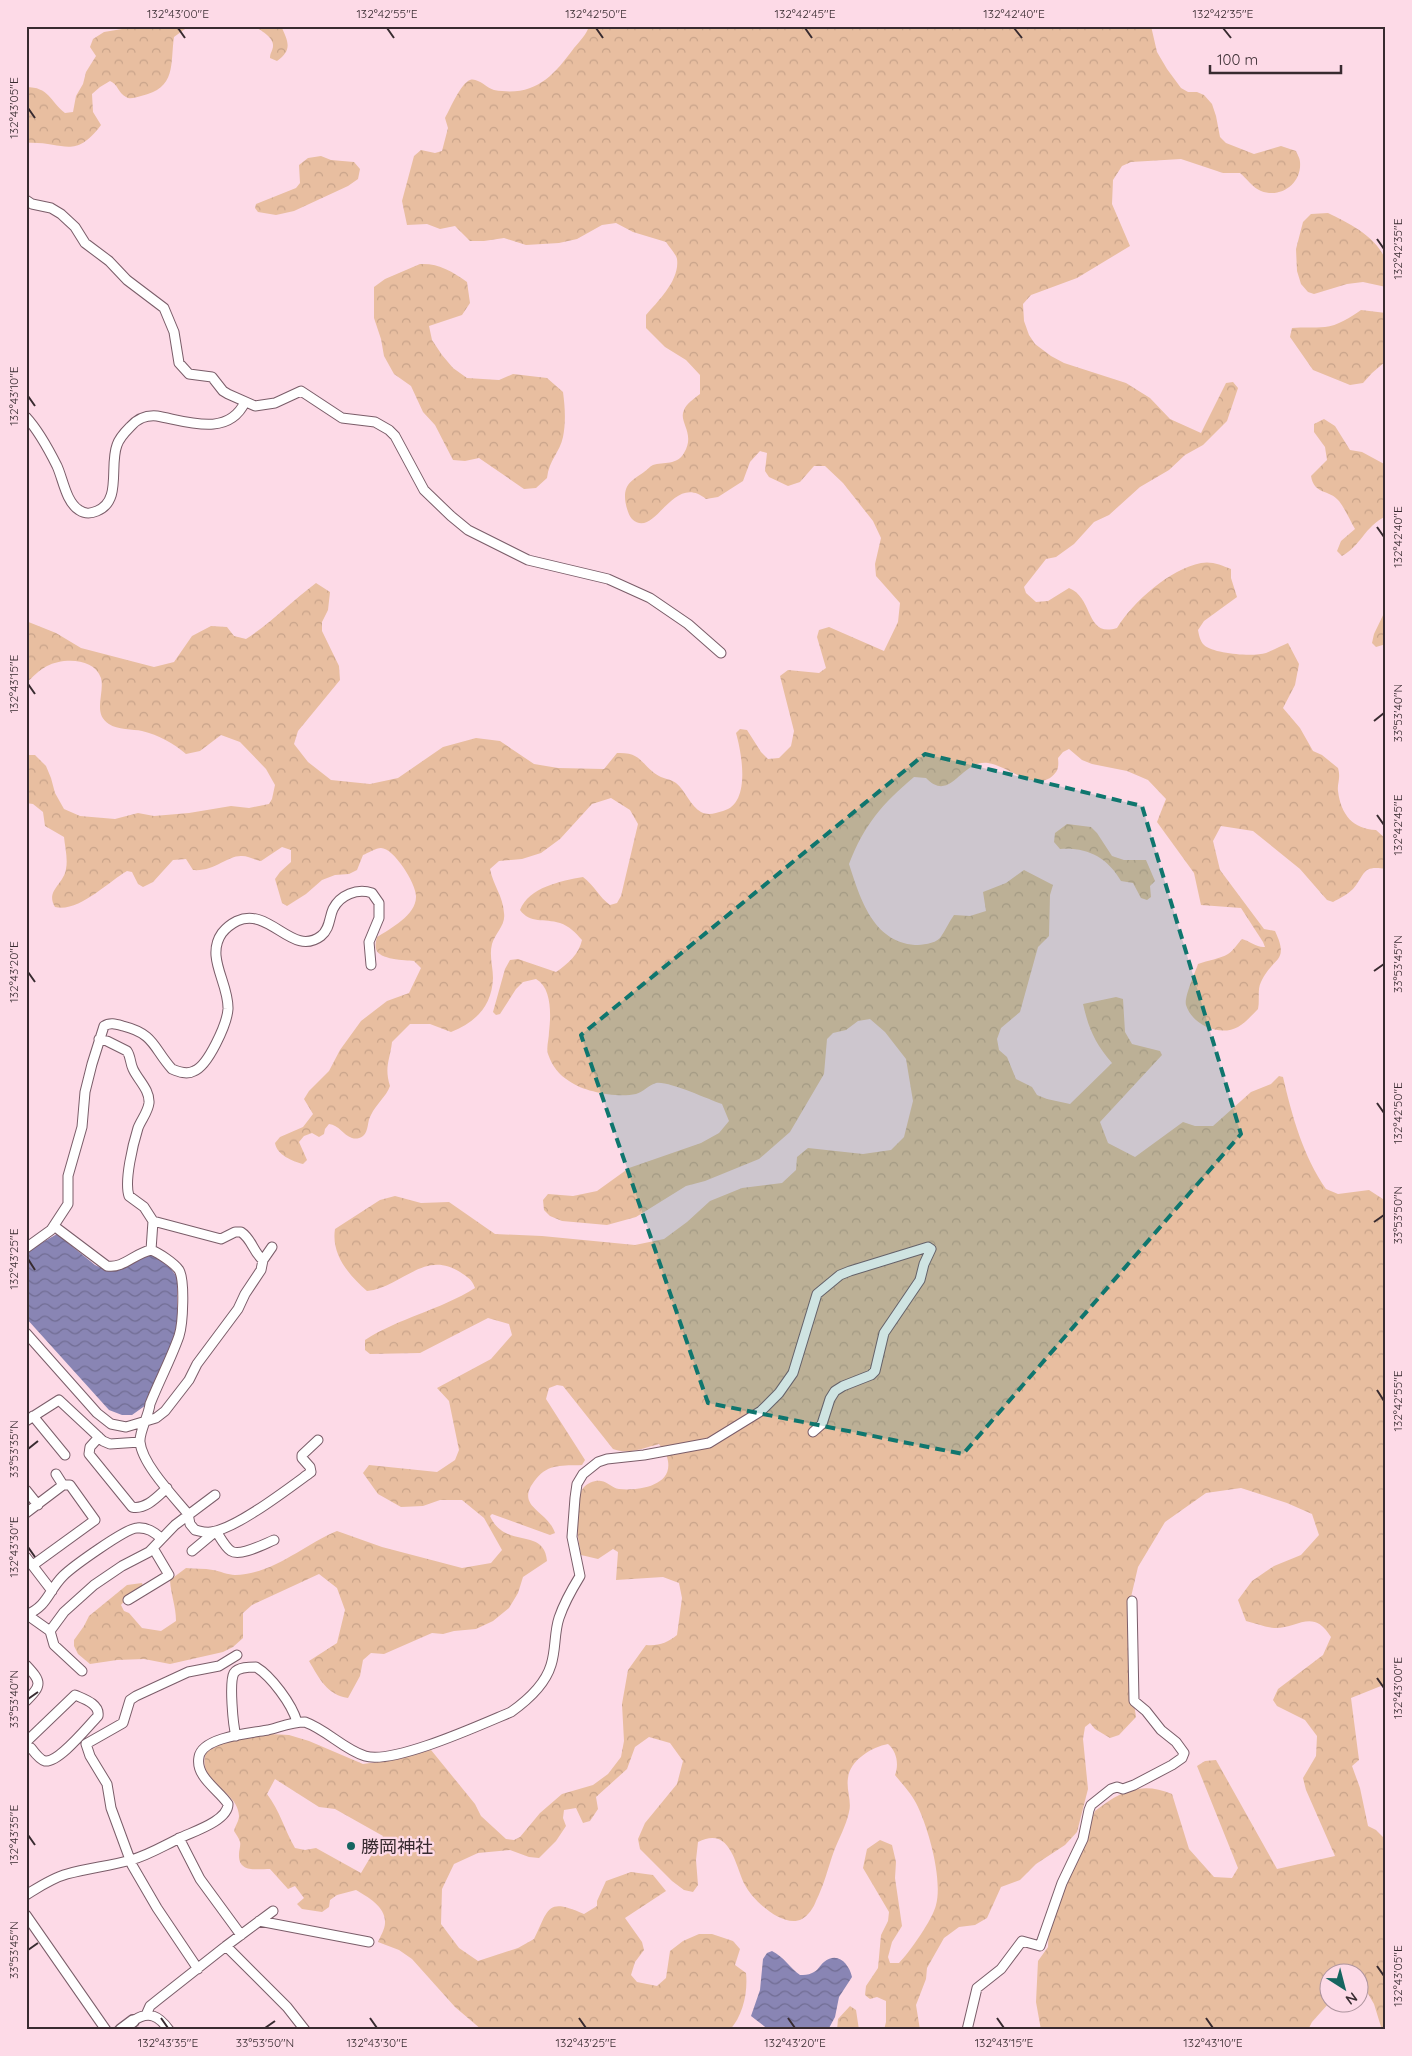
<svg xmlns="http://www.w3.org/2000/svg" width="1412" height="2056" viewBox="0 0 1412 2056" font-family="Quicksand,'Noto Sans JP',sans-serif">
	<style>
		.forest { fill: url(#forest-crowns); fill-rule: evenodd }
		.water { fill: url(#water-waves) }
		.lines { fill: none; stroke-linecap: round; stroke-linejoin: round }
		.minor-casing { stroke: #7a5d69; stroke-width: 11 }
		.tertiary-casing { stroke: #7a5d69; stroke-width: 14 }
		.minor { stroke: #fff; stroke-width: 9 }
		.tertiary { stroke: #fff; stroke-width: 11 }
		.marked { fill: #0f766e; fill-opacity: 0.2; stroke: #0f766e; stroke-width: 4; stroke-dasharray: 10 6; stroke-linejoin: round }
		.ticks { fill: none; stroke: #382b30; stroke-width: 2 }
		.poi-dot { fill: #166460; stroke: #fddae7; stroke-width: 2 }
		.labels { text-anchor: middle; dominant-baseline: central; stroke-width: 4.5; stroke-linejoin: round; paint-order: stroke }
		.poi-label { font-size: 18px; fill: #382b30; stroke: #fddae7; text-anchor: start }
		.neatline { fill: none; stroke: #382b30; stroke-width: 2 }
		.ticks-label { font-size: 12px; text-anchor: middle; fill: #382b30 }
	</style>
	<defs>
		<pattern id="forest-crowns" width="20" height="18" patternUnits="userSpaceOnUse" patternTransform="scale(1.25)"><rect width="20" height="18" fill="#e8bea0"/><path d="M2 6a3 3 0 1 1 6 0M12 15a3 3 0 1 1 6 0" fill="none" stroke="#c8a38a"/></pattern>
		<pattern id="water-waves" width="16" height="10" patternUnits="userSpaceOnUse" patternTransform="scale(1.25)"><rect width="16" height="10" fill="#8985b4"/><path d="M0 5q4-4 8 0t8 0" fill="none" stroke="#716d93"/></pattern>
	</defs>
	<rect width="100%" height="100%" fill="#fddae7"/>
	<path class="forest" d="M140,26H189L174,37C170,64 177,88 141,96C136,97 130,100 126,97C118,93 118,84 110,81L100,87L92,94L93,112L101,125C74,161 64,141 26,143V87C49,87 50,101 65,113L73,112L76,96L83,84L86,72L96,56L90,47L93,39L104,32Z
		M253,26H281C288,41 293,50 277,61L270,58C270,53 273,50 273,46C274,37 259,29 253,26Z
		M589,26H1151L1157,52L1167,69L1181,88L1188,92H1197L1204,95L1212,104L1216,116L1220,137L1226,143L1254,154L1281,146L1296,151C1297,154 1300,158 1300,162C1302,183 1281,199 1261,191C1253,188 1246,178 1240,173H1223L1181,159L1131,162L1122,166L1113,180L1112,204L1130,246L1077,278L1031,295L1023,304L1024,321L1029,335L1035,344L1051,356L1064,363L1126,383L1150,398L1170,419L1201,433L1226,383L1233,382L1238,388L1227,421L1203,445L1185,455L1169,470L1140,487L1109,515L1094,522L1074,544L1056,557L1046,559L1024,587L1026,593L1036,602L1048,601L1069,588C1094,598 1085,638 1117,628C1133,602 1170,569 1201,563C1212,561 1221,565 1231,569V578L1237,597L1204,621L1198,630C1199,635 1200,641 1204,645C1214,654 1253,657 1266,653C1273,650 1281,646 1288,643L1299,664L1295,685L1283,708L1300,728L1313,751L1322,755L1338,768C1341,779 1337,783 1338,791C1341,815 1353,829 1376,830L1386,839V869C1361,865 1366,874 1353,889C1347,895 1340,898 1333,902L1327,900L1300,869L1253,831L1221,826L1213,841L1220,870L1264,929L1275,931C1290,963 1273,956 1261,982C1257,990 1260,1000 1258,1009C1252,1015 1245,1023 1238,1027C1220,1037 1192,1025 1186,1005C1184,997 1195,973 1198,964C1208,960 1220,959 1228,954C1234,950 1237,944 1242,939C1250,941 1257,948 1265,947L1263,942L1241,908L1201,905L1194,873L1157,822L1166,799L1148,780L1127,771L1092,764L1082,760L1069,749L1063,752L1058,758C1059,768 1058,772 1050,778C1032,789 1007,766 988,763C961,759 951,804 926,778L914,777C882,804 864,825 849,864C860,898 873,942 915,945C922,945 934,944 940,938C945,931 949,922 954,915L970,916L986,911L983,892L1006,883L1024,870L1053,885L1050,895L1049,936L1038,947L1020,1012L1001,1028L997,1039L999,1050L1007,1057L1016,1079L1032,1087L1037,1095L1047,1099L1070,1104L1112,1063C1095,1043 1089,1030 1083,1004L1116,997L1123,999L1125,1032L1132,1044L1160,1051L1162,1055L1100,1122L1108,1143L1135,1157L1183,1122L1195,1126H1213L1251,1092L1271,1084L1279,1076L1283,1077C1292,1116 1303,1156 1326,1189L1338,1194L1369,1190L1386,1201V1684L1351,1698L1359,1760L1352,1766L1360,1788L1368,1826L1376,1830L1386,1840V2030H1382L1374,2004L1360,1980V1974H1330L1329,2003L1312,2022L1308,2030H1041L1036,2002L1038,1961L1048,1947L1049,1925L1095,1811C1120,1791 1142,1781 1172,1794L1189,1849L1214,1877L1232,1878L1238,1868L1197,1766L1205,1761L1216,1760L1277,1869L1335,1856L1306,1790L1303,1778L1316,1756L1317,1736L1305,1720L1277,1706L1273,1700L1278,1689L1323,1655L1331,1637C1313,1607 1297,1629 1274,1628C1264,1627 1255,1623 1246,1621L1238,1600L1252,1581L1274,1566L1301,1555L1319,1535L1312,1514L1287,1503L1241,1488L1206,1493L1165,1522L1138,1567L1131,1597L1128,1663L1136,1717L1119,1735L1110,1738L1095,1729L1090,1723L1085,1727L1083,1739L1088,1789L1077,1832L1065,1845L1036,1864L1020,1880L1001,1887L987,1918L975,1925L959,1927L944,1938L927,1968L926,1979L916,2005L920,2030H884L886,2022V2001L877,1997L870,1999L865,1995L866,1986L878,1968L881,1935L888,1921L889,1912L863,1868L867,1849L880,1840L892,1845L896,1862L895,1878L902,1926L892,1942L888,1957L890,1963H899C909,1953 933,1919 936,1905C943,1879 928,1826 916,1803C911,1793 902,1784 895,1775C899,1764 897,1752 888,1744C872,1747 850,1760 848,1778C846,1789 852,1802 849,1812C846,1826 839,1838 834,1851C828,1868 824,1885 816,1901C814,1907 808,1916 802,1919C784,1929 753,1901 745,1885C735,1866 731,1825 698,1842L696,1860L698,1885L693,1892L684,1890L672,1881L640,1849L638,1839L645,1823L677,1784L683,1761L670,1743L649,1737L635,1747L627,1769L596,1797L598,1809L590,1821L583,1823L576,1808L564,1810L563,1818L566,1826L556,1841L539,1858L529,1857L510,1850L478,1853L454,1864L442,1889L441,1924L459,1948L478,1961L518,1948L534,1939C549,1909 546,1897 584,1914L597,1906V1901L606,1881L631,1872L653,1875L666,1891L625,1918L642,1942L644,1950L635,1962L631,1975L637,1982L657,1986L666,1978L670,1951L683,1941L699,1934H712L733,1941L740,1949L735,1965L746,1973C748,1993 743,2015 730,2030H482L455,2007L412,1959L399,1950L378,1942C380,1937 385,1929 385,1923C386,1907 368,1897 356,1890L337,1895L330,1900L329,1907L322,1912L302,1909L297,1904L304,1898L295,1886L288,1889L270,1869C257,1869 238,1873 239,1854C239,1850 241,1845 240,1842C239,1838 236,1834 234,1831C235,1826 239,1821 239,1816C238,1789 196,1786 206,1752L225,1742L270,1734L289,1735L309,1741L363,1764L392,1760L431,1750L475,1804L481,1816L506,1839L514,1840L520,1837L540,1813L562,1794L593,1785L608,1774L621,1757L624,1741L622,1704L628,1670L646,1645C659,1646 667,1643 677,1635L682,1598L679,1583L663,1577L616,1580L618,1552L613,1549L598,1559L581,1555C578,1538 571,1502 584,1487C588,1483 595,1480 601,1481C608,1482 612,1488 619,1489C638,1491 676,1486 667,1457C666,1453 662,1448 659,1444C644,1448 628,1455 613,1449L563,1386L557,1385L549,1388L546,1399L585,1460L582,1465C563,1466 549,1463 536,1479C513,1507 547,1509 555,1533L550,1535L492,1514L490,1516C505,1550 544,1526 547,1561L523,1577L518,1593L509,1608L493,1621L476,1629L454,1631L443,1634L432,1633L384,1654L371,1653L363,1660L360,1676L348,1698C327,1695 319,1678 309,1661L337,1643L345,1610L337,1588L319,1574L252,1605L243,1613V1638L233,1647L223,1652L170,1664L144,1659L117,1660L90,1664L78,1654L74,1646V1640L84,1626L89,1616L127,1585L142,1583L143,1587L125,1600L121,1605L124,1611L129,1613L142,1628L161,1631L176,1621C176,1606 171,1596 170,1580L186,1568C195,1569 204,1568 213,1570C220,1571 228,1575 235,1575C274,1574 303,1545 337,1531L382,1547L462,1568L491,1563L502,1550L484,1518L462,1500H440L423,1506L401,1507L378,1494L363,1473L369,1465L437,1472L455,1460L459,1450L449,1401L437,1388L491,1359L512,1335L509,1324L488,1318L420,1353L370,1354L365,1350V1340C399,1318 440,1310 475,1288C472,1279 467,1277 460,1272C424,1249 401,1288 367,1291C349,1275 331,1255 335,1229L380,1200L395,1196L421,1203L449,1202L495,1234L542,1236L635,1245L664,1239L687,1222L710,1201L742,1188L782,1183L796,1170L797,1157L808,1148L863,1154L891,1150L904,1137L913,1101L906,1059L885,1032L870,1019L858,1021L846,1030L833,1033L827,1039L824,1074L790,1132L759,1159L705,1181L686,1186L636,1217L607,1225L562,1221L550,1216L544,1210L543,1200L548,1194L573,1196L597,1191L629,1168L701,1143L719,1133L729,1121L722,1104C707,1099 669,1081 656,1083C649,1085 643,1092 636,1094C617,1098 584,1092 569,1081C559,1075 552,1066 548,1054C546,1048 549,1039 549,1032C551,1015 552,988 536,979L523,982L516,989L500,1014L496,1015L493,1012L505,969L510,960L518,959L556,972C568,964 579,954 582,940C576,933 569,926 560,923C544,918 530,924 520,910C529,887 561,881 583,877C594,885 599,897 610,905L617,903L621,896L638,824L630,810L611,798L592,804L560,839L541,853L522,859L499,861L490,869C493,885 503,896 504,913C506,925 495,933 492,944C489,956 493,967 493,978C492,1006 476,1022 451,1032L430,1024H410L392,1042C390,1060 384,1067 390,1086C386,1097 376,1104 371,1115C367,1121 369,1131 363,1136C359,1139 355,1139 352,1138C343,1135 339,1125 329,1124L325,1129L324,1134L319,1137L312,1133L304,1136L299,1142L307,1160L303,1164C292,1161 277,1155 275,1143L280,1137L303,1127L313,1114L304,1099L309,1091L329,1071L340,1050L361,1021L387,1001L409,993L421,968L414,961C405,960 379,960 376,949C375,946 376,941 377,937C390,929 416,915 416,897C417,885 394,848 381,848C376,848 368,853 363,855L357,870L349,874L335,875L322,880L306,894L287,906L282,903L275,879L280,872L291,862V850L282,847L261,861C255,860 248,856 242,856C228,855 214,872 193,870L186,859L173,860L153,882L143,887L138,884L132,872L127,871C108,882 78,913 55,907C45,891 64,884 66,869C68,859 65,847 64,837L45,826L43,812L33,804L26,803V755H35L46,766L51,778L55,793L64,809L80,816L115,819L138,813L154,816L189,813L231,806L249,808L269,804L272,799L275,785L266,769L240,742L221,735L200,751L186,754C173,743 159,735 142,731C133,729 117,730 109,724C92,714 105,693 101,678C94,657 62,658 47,666C39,670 33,677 26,683V621L56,633L81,648L154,667L174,662L192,636L211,626L227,627L234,636L246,639C271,623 292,601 316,583L330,592L328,610L322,622V631L339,666L340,680L298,731L294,744L308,762L331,780L370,784L398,778L443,747L476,738L500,741L534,764L558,768L604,769L617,753C643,752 640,765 659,776C664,779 671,779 676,783C685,790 691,807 701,812C709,816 715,813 723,811C751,804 742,754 736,733L740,729L747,730L761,752L768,759L779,758L791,746L794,731L780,676L788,670L819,673L826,668L817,637L819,630L829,627L884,651L898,622L900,603L876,576L875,564L881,538L873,521L843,483L825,466H814L800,482L788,486L769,477L765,471L767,453L760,451L750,462L743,481L718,497L706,499C672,471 655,541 632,519C628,515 625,503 625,497C625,483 633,480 644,472C647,470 650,466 653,465C663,462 678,465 684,453C696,433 678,422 684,410C686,404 695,398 700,394V375L686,360L665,347L646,328V315C658,301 680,280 677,259C676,254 669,247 666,242L633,232L616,223L602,225L577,239L559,243L526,245L504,238L484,241H470L455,226L440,229L427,224L407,225L402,201L414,156L421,150L435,153L442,151L448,128L445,118C450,109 461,83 470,80C477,77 487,88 494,90C534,97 552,78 574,48C579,42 587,34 589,26ZM275,1779L319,1807L335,1809L383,1836L361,1873L316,1848L305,1850L295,1848C284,1829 280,1811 267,1794Z
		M321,156L331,160L354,162L360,169L358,179L348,186L294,211L276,215L258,212L255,208L256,204L296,188L300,183L299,165L308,158Z
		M1328,213C1347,222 1377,237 1385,259C1388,267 1386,279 1386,287L1363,282L1347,284L1314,294L1308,292L1301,284L1297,271L1296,249L1303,222L1311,214Z
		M420,264C438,263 452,271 467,282L470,303L462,315L429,326L432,340L442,355L453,368L467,378L499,380L513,374L547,378L563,392C565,407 566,422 563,437C560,452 549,460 547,478L536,488L524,489L479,458L465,461L453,460L435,425L423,412L411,386L394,374L384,356L381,339L374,318V287L385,279Z
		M1361,310L1386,313V361L1372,373L1363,383L1350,385L1313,370L1290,337L1292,328C1303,327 1314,328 1325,327C1337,326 1351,317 1361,310Z
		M1324,419L1335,426L1350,450L1362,452L1386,465V516C1364,527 1361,546 1342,556L1337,551L1341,541L1355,529C1350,520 1345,509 1339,501C1329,489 1314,495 1311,476L1327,460L1325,447L1314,432V424Z
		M1386,609V644L1376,647L1372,643L1374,634Z
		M1067,824L1091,827L1097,833L1112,856L1124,860H1146L1155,881L1150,886L1151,897L1147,900L1141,898L1133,883L1121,881C1107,857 1087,847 1060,849L1054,842L1055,833Z
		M850,2006L856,2010L859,2030H837L838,2019Z"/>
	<path class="water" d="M57,1234L95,1265L106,1270L151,1255L156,1256L171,1269L177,1277V1324L173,1340L146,1405L132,1415H122L109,1410L26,1318V1252Z
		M772,1951C784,1957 789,1967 800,1975C804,1975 808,1975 812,1973C818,1971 819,1966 824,1962C838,1951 849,1964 852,1977L839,1997L835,2017L828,2030H769L751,2016L760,1990L763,1959L767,1953Z"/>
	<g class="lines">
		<defs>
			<path id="minor" d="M26,200L32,204L51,208L61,214L75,227L85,243L109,261L127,280L164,308L174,332L179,363L189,374L212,377L223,391L228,394L255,406L275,403L301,391L342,418L375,422L389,430L395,436L424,490L451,516L468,530L528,560L608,579L650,598L688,624L721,653
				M26,417C39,431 49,450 57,466C63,479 66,502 79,510C85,514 90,514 97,511C122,501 109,466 117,445C119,439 125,432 130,427C138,418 146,415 157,416C186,421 228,438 245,402
				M99,1039L107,1041L127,1051C131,1057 130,1063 133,1069C138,1080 150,1090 149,1103C148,1112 141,1120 138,1128C133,1144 124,1181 129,1196L144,1207L153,1221L221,1239L235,1232H241C252,1239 253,1252 263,1260
				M54,1226L107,1266C123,1269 135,1253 151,1250C159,1253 174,1263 179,1270C185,1280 183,1324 179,1336C171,1359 159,1381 150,1404C149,1415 139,1432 140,1442C142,1464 174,1497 188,1514L190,1524L195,1530C200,1531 205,1533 211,1532C236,1529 289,1488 311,1472L310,1467L302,1458V1455L318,1440
				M26,1248L51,1230L68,1204V1176L82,1127L85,1092L92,1064L104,1026C110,1022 116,1024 123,1026C155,1034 153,1048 172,1069C179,1072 187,1075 194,1071C208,1066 227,1024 228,1009C229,983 205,957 222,933C226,928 231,924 237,921C270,906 292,958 321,936C330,929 329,918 333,909C340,895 357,888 372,893L379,903V918L369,942L371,965
				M151,1250L153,1221
				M26,1333L97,1413L111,1424L126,1427L156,1418L165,1411L189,1380L197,1364L238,1309L245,1294L261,1270L263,1260L272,1247
				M33,1416L65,1455
				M26,1421L59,1400L103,1441L110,1444L140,1442
				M99,1437L90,1447L89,1454L132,1507C146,1510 158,1496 167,1488
				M56,1474L63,1485
				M26,1490L38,1505
				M26,1513L63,1485H70L95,1520L33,1565
				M192,1551L216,1531C220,1537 225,1547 231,1551C240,1557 264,1544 274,1540
				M26,1557L52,1591
				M128,1600L169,1575L153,1548
				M26,1614L50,1631
				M26,1615C48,1606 48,1591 63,1576C72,1567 126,1528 137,1528C147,1527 154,1532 161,1538
				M26,1665C42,1682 42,1685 26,1701
				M82,1671L54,1645L50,1631L64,1612L94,1585L122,1566L149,1552L175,1525L215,1495
				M236,1736C233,1725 229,1682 234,1673C238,1667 250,1667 256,1667C271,1676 292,1704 297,1722
				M26,1742L75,1695C84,1699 100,1704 98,1716C88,1726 59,1763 45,1761C40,1760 34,1752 31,1748
				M179,1838L200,1879L241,1935
				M26,1895C39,1887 52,1878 67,1874C88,1868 110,1866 131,1860C149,1855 163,1846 180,1838C192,1832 228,1821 228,1804C219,1790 195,1777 199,1757C202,1737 251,1733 268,1730C280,1727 292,1722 305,1722C327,1730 343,1749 365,1756C393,1765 482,1724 511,1712C528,1700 545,1685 551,1665C556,1650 554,1633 559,1618C564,1603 572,1589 580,1576L572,1537L575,1498L577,1484L583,1474L598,1462L607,1459L644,1455L709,1443L761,1411L779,1393L793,1373L817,1294L840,1275L850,1271L928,1247L931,1249L924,1264L920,1280L884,1333L875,1371L871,1375L843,1386L835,1391L830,1399L822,1424L813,1432
				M26,1915L106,2030
				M259,1921L369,1942
				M226,1946L273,1911
				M198,1969L157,1908L132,1865L111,1808L107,1784L90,1756L86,1744L123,1723L130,1700L136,1696L188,1672L219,1666L237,1655
				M146,2015L150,2006L160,1998L226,1946L287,2007L305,2030
				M133,2021C149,2010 159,2016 169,2030
				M967,2030L977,1988L1001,1969L1022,1941L1040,1946L1062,1883L1083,1839L1089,1810L1091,1805L1111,1789L1117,1787L1123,1789L1134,1785L1172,1765L1182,1758L1184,1753L1176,1742L1161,1730L1146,1711L1134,1701L1132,1601"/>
			<path id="tertiary" d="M121,2030L133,2021"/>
		</defs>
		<use href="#minor" class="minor-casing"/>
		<use href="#tertiary" class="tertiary-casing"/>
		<use href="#minor" class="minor"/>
		<use href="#tertiary" class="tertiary"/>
	</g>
	<path class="marked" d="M925,754L1142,806L1241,1134L963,1454L708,1403L581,1035Z"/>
	<path class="ticks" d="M178,28L185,38M387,28L394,38M596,28L603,38M805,28L812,38M1014,28L1022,38M1223,28L1231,38M28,108L35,118M1377,239L1384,249M28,396L35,406M1377,527L1384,537M28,684L35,694M1374,721L1384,713M1377,815L1384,825M1374,971L1384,964M28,972L35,982M1377,1103L1384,1113M1374,1222L1384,1215M28,1259L35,1270M1377,1390L1384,1401M28,1449L38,1441M28,1547L35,1557M1377,1678L1384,1688M28,1699L38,1692M28,1835L35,1845M28,1950L38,1943M1377,1966L1384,1976M161,2018L168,2028M370,2018L377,2028M579,2018L586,2028M788,2018L795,2028M997,2018L1004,2028M1206,2018L1213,2028M265,2028L275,2021"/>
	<circle class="poi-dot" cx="351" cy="1846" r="5"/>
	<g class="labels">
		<g class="poi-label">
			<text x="361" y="1846">勝岡神社</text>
		</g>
	</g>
	<rect width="1412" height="2056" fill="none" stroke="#fddae7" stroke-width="55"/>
	<g transform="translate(1344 1988) rotate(144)"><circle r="24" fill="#fddae7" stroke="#ae949e"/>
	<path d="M0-4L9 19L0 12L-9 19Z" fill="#166460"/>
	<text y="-8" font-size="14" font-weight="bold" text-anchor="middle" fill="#382b30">N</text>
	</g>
	<path d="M1210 65v8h131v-8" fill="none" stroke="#382b30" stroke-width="2.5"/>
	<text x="1217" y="65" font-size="15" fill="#382b30" stroke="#fddae7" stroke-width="4" paint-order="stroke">100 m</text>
	<rect x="28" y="28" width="1356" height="2000" class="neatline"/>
	<g class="ticks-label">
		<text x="178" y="18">132°43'00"E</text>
		<text x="387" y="18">132°42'55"E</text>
		<text x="596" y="18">132°42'50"E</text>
		<text x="805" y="18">132°42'45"E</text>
		<text x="1014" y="18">132°42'40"E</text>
		<text x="1223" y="18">132°42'35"E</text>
		<text transform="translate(14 108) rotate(-90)" y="4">132°43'05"E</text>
		<text transform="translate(1398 249) rotate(-90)" y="4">132°42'35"E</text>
		<text transform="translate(14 396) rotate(-90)" y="4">132°43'10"E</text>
		<text transform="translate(1398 537) rotate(-90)" y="4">132°42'40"E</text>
		<text transform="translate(14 684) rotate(-90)" y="4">132°43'15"E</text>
		<text transform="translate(1398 713) rotate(-90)" y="4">33°53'40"N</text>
		<text transform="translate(1398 825) rotate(-90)" y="4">132°42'45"E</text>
		<text transform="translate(1398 964) rotate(-90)" y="4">33°53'45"N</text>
		<text transform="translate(14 972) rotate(-90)" y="4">132°43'20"E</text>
		<text transform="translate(1398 1113) rotate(-90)" y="4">132°42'50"E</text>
		<text transform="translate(1398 1215) rotate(-90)" y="4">33°53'50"N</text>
		<text transform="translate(14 1259) rotate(-90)" y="4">132°43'25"E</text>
		<text transform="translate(1398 1401) rotate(-90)" y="4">132°42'55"E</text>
		<text transform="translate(14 1449) rotate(-90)" y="4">33°53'35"N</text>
		<text transform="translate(14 1547) rotate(-90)" y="4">132°43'30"E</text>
		<text transform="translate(1398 1688) rotate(-90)" y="4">132°43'00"E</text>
		<text transform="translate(14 1699) rotate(-90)" y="4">33°53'40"N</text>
		<text transform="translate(14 1835) rotate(-90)" y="4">132°43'35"E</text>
		<text transform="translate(14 1950) rotate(-90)" y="4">33°53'45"N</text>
		<text transform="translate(1398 1976) rotate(-90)" y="4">132°43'05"E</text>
		<text x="168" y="2047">132°43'35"E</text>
		<text x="265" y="2047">33°53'50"N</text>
		<text x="377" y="2047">132°43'30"E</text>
		<text x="586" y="2047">132°43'25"E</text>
		<text x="795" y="2047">132°43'20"E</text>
		<text x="1004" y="2047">132°43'15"E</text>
		<text x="1213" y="2047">132°43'10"E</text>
	</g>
</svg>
